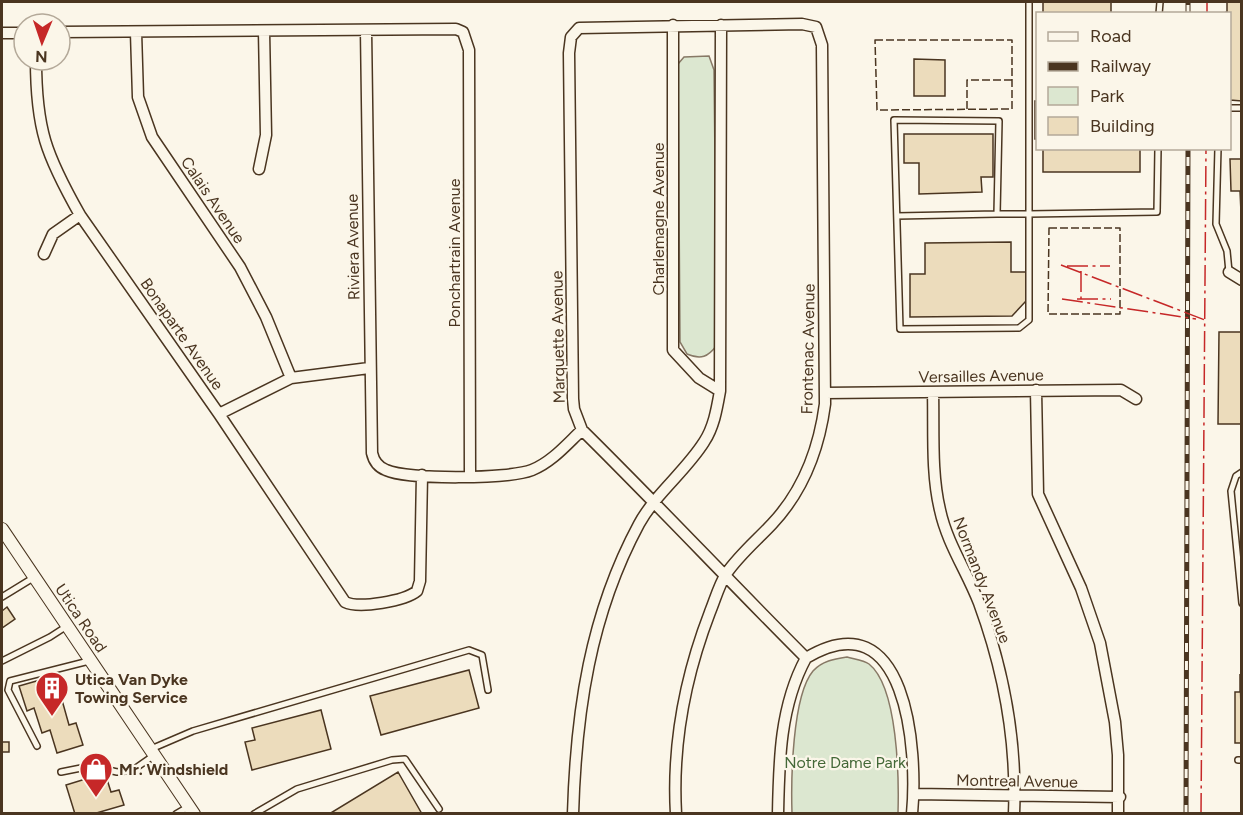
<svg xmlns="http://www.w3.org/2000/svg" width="1243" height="815" viewBox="0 0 1243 815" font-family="Figtree,sans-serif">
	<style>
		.green { fill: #dce7d0; stroke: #887966; stroke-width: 1.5 }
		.building { fill: #ecdcbc; stroke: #4a3520; stroke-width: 1.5 }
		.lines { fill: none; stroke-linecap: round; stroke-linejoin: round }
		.service-casing { stroke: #4a3520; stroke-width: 8 }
		.minor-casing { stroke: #4a3520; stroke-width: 13 }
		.tertiary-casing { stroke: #4a3520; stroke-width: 14 }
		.service { stroke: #fbf6e9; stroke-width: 5 }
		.minor { stroke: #fbf6e9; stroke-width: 10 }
		.tertiary { stroke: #fbf6e9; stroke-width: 12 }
		.rail-casing { stroke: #4a3520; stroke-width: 5 }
		.rail { stroke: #fbf6e9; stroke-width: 3; stroke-dasharray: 9; stroke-linecap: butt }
		.fence { stroke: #4a3520; stroke-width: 1.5; stroke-dasharray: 8 3; stroke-linecap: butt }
		.power { stroke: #c62828; stroke-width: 1.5; stroke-dasharray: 21 4.5 3 4.5; stroke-linecap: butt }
		.labels { text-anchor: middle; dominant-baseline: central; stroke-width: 4.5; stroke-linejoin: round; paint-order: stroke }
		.street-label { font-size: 16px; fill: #4a3520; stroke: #fbf6e9 }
		.poi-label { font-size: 16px; font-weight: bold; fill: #4a3520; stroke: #fbf6e9; text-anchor: start }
		.park-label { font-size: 16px; fill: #436837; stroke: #fbf6e9 }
	</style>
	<rect width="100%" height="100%" fill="#fbf6e9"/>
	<path class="green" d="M709,56L714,70L717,345C708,357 701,360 687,354L680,342L678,64L684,57Z
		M847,657C853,659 863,660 869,664C898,687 899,778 898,813H792C791,781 792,696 813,671C822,661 834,659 847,657Z"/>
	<path class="building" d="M1043,2H1111V14H1043Z
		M1227,2H1242V101L1230,100V14H1221L1227,12Z
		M914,59L945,60V96H914Z
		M1035,101H1038V139H1035Z
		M904,134H993V177H981L982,192L919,194V163H904Z
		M1043,148H1140V172H1043Z
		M1230,159H1242V234L1240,191H1231Z
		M1011,242V272H1026V301L1012,316L910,317V274H925V243Z
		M1219,332H1242V424H1218Z
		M7,607L15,619L2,628V611Z
		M469,670L479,708L381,735L370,696Z
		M1240,674L1242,743H1235V692H1240Z
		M47,678L54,703L62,700L69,725L76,723L83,745L57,753L50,730L42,733L34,708L27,711L19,686Z
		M321,710L331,749L252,770L245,742L255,740L252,728Z
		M2,742H9V752H2Z
		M398,772L422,814H329Z
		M105,773L111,792L119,790L124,805L93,814H75L66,785Z"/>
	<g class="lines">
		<defs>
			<path id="service" d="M1029,2V214L1157,212L1158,148
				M1159,14L1160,2
				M1230,108H1242
				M894,120L999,121L997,214H1029V320L1019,328L900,329Z
				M1218,148L1216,224L1227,251L1229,272
				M897,216L997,214
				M1242,472L1236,476L1231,491L1242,603
				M2,597L33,578
				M2,661L50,637L67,626
				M37,746L8,690L10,681L89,661
				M151,749L193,731L469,650L482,655L488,690
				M1238,760H1242
				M61,772L91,766L117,772L133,770L153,756
				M176,814L188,807
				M254,814L297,789L392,760L405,759L439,809"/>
			<path id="minor" d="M673,25V350L699,378L720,391
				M366,30L372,453C374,462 378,467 386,470C408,480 509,479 532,470C552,462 567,444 582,430
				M60,32L456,29L463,32L469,50L470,476
				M136,32L138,97L152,137L240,267L266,317L291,378
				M2,33H24
				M36,60C36,129 46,155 80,215L219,414L345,602C359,609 405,601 417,591L420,581L422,475
				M259,169L266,135L264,31
				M44,254L53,234L80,215
				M1229,272L1242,280
				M1036,390L1038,494L1081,588L1100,643L1115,722L1118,755V814
				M933,392C934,430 931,473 940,510C947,543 967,572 979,603C1004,671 1017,741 1014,814
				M825,393L1121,390L1136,399
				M219,414L291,378L369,368
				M806,658C907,597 918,750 912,814
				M914,794L1120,797
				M573,814C576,712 590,615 639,524C656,493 685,472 704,442C714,427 717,408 720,391L721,25
				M676,814C672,744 685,677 710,612C715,600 719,585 726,574C739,555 757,540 772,524C804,490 819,449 825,404L822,45L816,27L802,24L579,28L571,37L569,53L573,399L574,409L582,430C658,505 731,583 806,658
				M778,814C779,760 780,706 806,658"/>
			<path id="tertiary" d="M2,529L194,814"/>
		</defs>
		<use href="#service" class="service-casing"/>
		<use href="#minor" class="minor-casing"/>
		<use href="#tertiary" class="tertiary-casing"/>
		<use href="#service" class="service"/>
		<use href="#minor" class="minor"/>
		<use href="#tertiary" class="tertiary"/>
		<defs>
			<path id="rail" d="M1188,14V2
				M1186,814L1188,148"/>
		</defs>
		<use href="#rail" class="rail-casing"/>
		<use href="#rail" class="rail"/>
		<path class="fence" d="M875,40H1012V109L877,110Z
			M967,109V80H1012
			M1049,228H1120V314H1048Z"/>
		<path class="power" d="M1207,14V2
			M1061,265L1205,320
			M1067,266H1110
			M1081,271V299
			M1062,299L1196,319
			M1077,299H1111
			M1201,814L1206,148"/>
	</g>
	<defs>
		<symbol id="building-pin" viewBox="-11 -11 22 30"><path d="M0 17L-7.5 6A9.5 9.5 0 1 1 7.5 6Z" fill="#c62828" stroke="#fbf6e9"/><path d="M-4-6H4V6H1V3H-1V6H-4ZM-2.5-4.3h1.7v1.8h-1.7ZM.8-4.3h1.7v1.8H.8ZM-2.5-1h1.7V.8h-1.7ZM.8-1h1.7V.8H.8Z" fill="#fff"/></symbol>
		<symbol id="shop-pin" viewBox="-11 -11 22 30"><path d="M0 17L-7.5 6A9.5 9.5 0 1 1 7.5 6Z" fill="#c62828" stroke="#fbf6e9"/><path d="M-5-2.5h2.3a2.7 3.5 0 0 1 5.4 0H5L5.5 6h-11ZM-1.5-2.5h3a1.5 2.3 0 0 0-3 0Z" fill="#fff"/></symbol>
	</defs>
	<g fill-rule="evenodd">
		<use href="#building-pin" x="33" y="669" width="38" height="52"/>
		<use href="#shop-pin" x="77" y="750" width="38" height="52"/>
	</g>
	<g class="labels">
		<g class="street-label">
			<text transform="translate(213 200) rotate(56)">Calais Avenue</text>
			<text transform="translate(658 219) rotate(-90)">Charlemagne Avenue</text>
			<text transform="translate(353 247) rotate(-91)">Riviera Avenue</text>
			<text transform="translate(454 253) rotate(-90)">Ponchartrain Avenue</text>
			<text transform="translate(182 334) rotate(55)">Bonaparte Avenue</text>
			<text transform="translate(558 337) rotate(-91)">Marquette Avenue</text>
			<text transform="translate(808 349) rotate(-89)">Frontenac Avenue</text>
			<text transform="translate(981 376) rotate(-1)">Versailles Avenue</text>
			<text transform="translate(982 580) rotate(69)">Normandy Avenue</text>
			<text transform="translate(81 618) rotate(56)">Utica Road</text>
			<text transform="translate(1017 781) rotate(1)">Montreal Avenue</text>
		</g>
		<g class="poi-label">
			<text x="75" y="679">Utica Van Dyke<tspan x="75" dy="18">Towing Service</tspan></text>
			<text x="119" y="769">Mr. Windshield</text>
		</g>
		<g class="park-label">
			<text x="845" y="762">Notre Dame Park</text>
		</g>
	</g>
	<rect width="1243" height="815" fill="none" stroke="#4a3520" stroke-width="6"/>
	<rect x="1036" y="12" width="195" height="138" fill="#fbf6e9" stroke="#b4a999" stroke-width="1.5"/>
	<rect x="1048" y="32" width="30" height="9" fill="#fbf6e9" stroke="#b4a999" stroke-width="1.5"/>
	<text x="1090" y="42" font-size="18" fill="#4a3520">Road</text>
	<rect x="1048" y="62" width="30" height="9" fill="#4a3520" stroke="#b4a999" stroke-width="1.5"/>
	<text x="1090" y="72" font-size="18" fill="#4a3520">Railway</text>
	<rect x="1048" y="87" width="30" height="18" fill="#dce7d0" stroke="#b4a999" stroke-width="1.5"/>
	<text x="1090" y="102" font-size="18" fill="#4a3520">Park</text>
	<rect x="1048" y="117" width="30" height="18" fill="#ecdcbc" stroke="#b4a999" stroke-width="1.5"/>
	<text x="1090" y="132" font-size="18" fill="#4a3520">Building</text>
	<g transform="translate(42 42) rotate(182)"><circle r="28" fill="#fbf6e9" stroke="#b4a999" stroke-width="1.5"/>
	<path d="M0-4.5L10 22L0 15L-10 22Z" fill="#c62828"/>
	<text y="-9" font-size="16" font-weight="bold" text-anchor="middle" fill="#4a3520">N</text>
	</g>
</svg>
